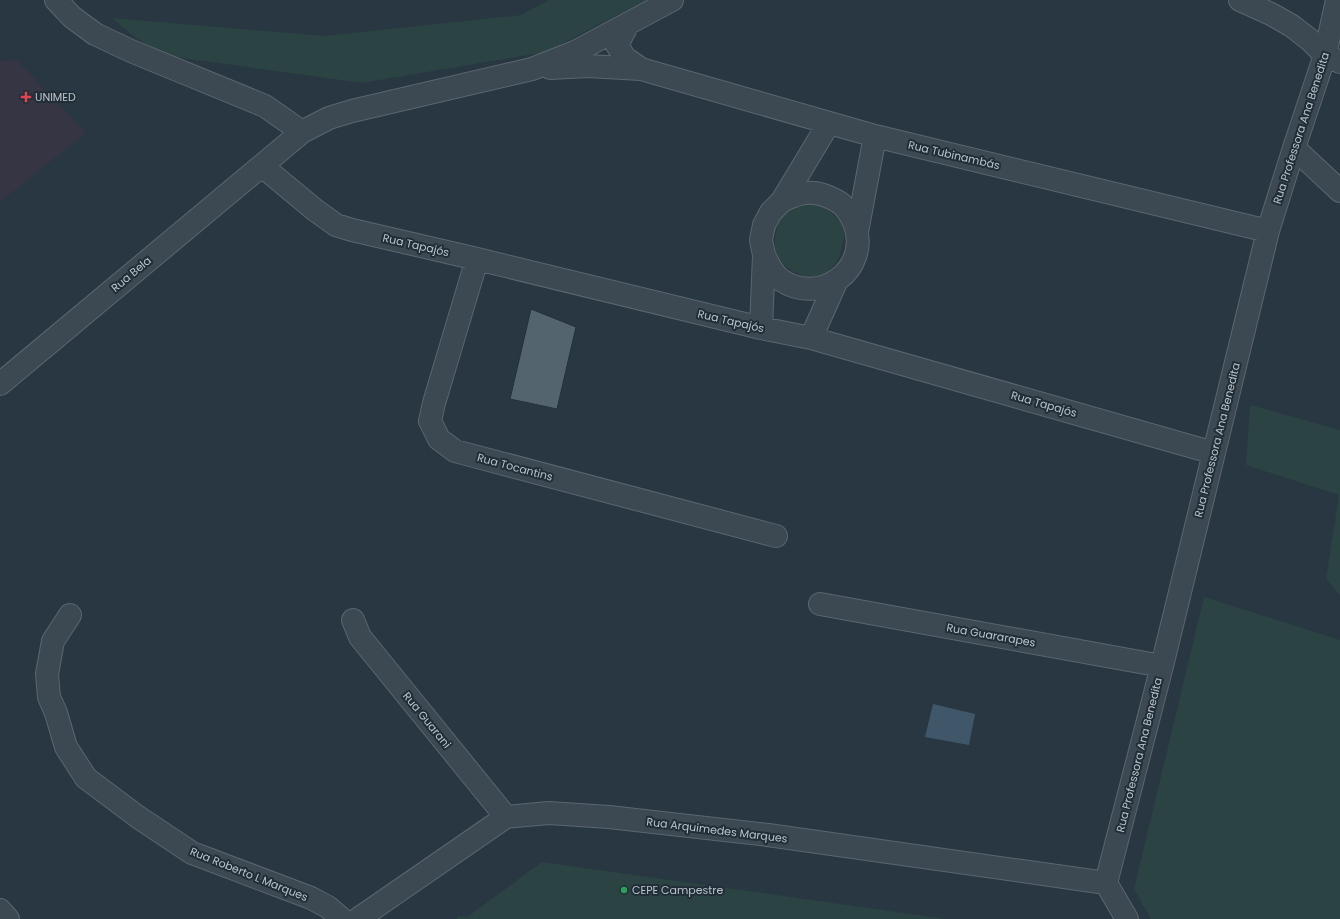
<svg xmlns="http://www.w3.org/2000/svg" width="1340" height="919" viewBox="0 0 1340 919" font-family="Poppins,sans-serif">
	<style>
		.medical { fill: #353543 }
		.green { fill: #2b4342 }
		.water { fill: #40576a }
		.building { fill: #54646f; stroke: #243039 }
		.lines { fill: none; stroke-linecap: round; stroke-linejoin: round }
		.minor-casing { stroke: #5b666f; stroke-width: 24 }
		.minor { stroke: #3d4952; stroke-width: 22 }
		.health-dot { fill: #e0444e; stroke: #222e37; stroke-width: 1.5 }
		.leisure-dot { fill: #2e9e5b; stroke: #222e37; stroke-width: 1.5 }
		.labels { text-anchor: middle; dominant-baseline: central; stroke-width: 4; stroke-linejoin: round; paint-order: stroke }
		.poi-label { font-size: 11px; fill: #bac3cc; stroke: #222e37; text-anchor: start }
		.street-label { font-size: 11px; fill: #bac3cc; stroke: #222e37 }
	</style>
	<rect width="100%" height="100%" fill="#293742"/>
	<path class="medical" d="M17,60L86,133L0,202V61Z"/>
	<path class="green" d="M549,0H646L546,52L362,83L167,56L137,39L112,18L324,36L521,15Z
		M803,204C807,204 813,203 818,204C824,206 829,210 833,214C838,218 843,226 844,232C845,237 843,242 842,247C838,267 822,283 801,275C794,272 788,270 783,264C781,261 777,257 776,254C772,242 778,217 788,209C792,206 798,205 803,204Z
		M1250,405L1340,430V595L1326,579L1339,495L1246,465Z
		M1204,597L1340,640V919H1151L1134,889Z
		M542,862L946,919H457L458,916L467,917Z"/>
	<path class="water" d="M933,704L975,714L969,745L925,737Z"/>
	<path class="building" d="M531,309L576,327L557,409L510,399Z"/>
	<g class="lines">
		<defs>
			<path id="minor" d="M56,0L72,17L95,34L131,51L265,106L302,132
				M1240,0L1271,14L1292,26L1310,40L1325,55L1340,62
				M628,24L617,45L625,58L641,69
				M550,68L588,66L641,69L875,136L1268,231
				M1294,148L1340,191
				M262,166L315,210L336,225L352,230L477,259L761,328L811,338L1214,453
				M857,232L875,136
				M764,255C768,264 773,274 781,280C820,306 870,270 855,225C851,215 846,206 837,201C816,189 802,191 782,201
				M477,259L434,403L430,421L439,439L455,451L776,536
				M761,328L764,255L761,240L764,225L771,212L782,201L829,123
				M811,338L836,282
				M0,384L302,132L329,118L352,111L532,69L575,52L672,0
				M820,604L1162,666
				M70,615L53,641L47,674L49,697L56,713L66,747L86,778L138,817L192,853L311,898L328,907L342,919
				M353,620L360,637L506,817
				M1106,883L1162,666L1268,231L1294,148L1325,55L1337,0
				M1106,883L1127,919
				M0,910L8,919
				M358,919L506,817L549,813L609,817L768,835L1106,883"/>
		</defs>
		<use href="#minor" class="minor-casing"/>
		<use href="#minor" class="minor"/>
	</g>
	<path class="health-dot" d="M24 91h4v4h4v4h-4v4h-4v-4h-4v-4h4z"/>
	<circle class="leisure-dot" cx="624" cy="890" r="4"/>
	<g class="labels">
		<g class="poi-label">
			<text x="35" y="97">UNIMED</text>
			<text x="632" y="890">CEPE Campestre</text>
		</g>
		<g class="street-label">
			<text transform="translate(1301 128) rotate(-72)">Rua Professora Ana Benedita</text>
			<text transform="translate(954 155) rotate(13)">Rua Tubinambás</text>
			<text transform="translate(416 245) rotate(13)">Rua Tapajós</text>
			<text transform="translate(131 274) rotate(-40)">Rua Bela</text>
			<text transform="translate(731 321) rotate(13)">Rua Tapajós</text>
			<text transform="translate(1044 404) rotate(16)">Rua Tapajós</text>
			<text transform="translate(1217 440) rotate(-76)">Rua Professora Ana Benedita</text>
			<text transform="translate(515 467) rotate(15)">Rua Tocantins</text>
			<text transform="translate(991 635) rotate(10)">Rua Guararapes</text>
			<text transform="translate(427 720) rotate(51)">Rua Guarani</text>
			<text transform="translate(1139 755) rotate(-76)">Rua Professora Ana Benedita</text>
			<text transform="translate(717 830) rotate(7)">Rua Arquimedes Marques</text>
			<text transform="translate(249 874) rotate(22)">Rua Roberto L Marques</text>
		</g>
	</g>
</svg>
